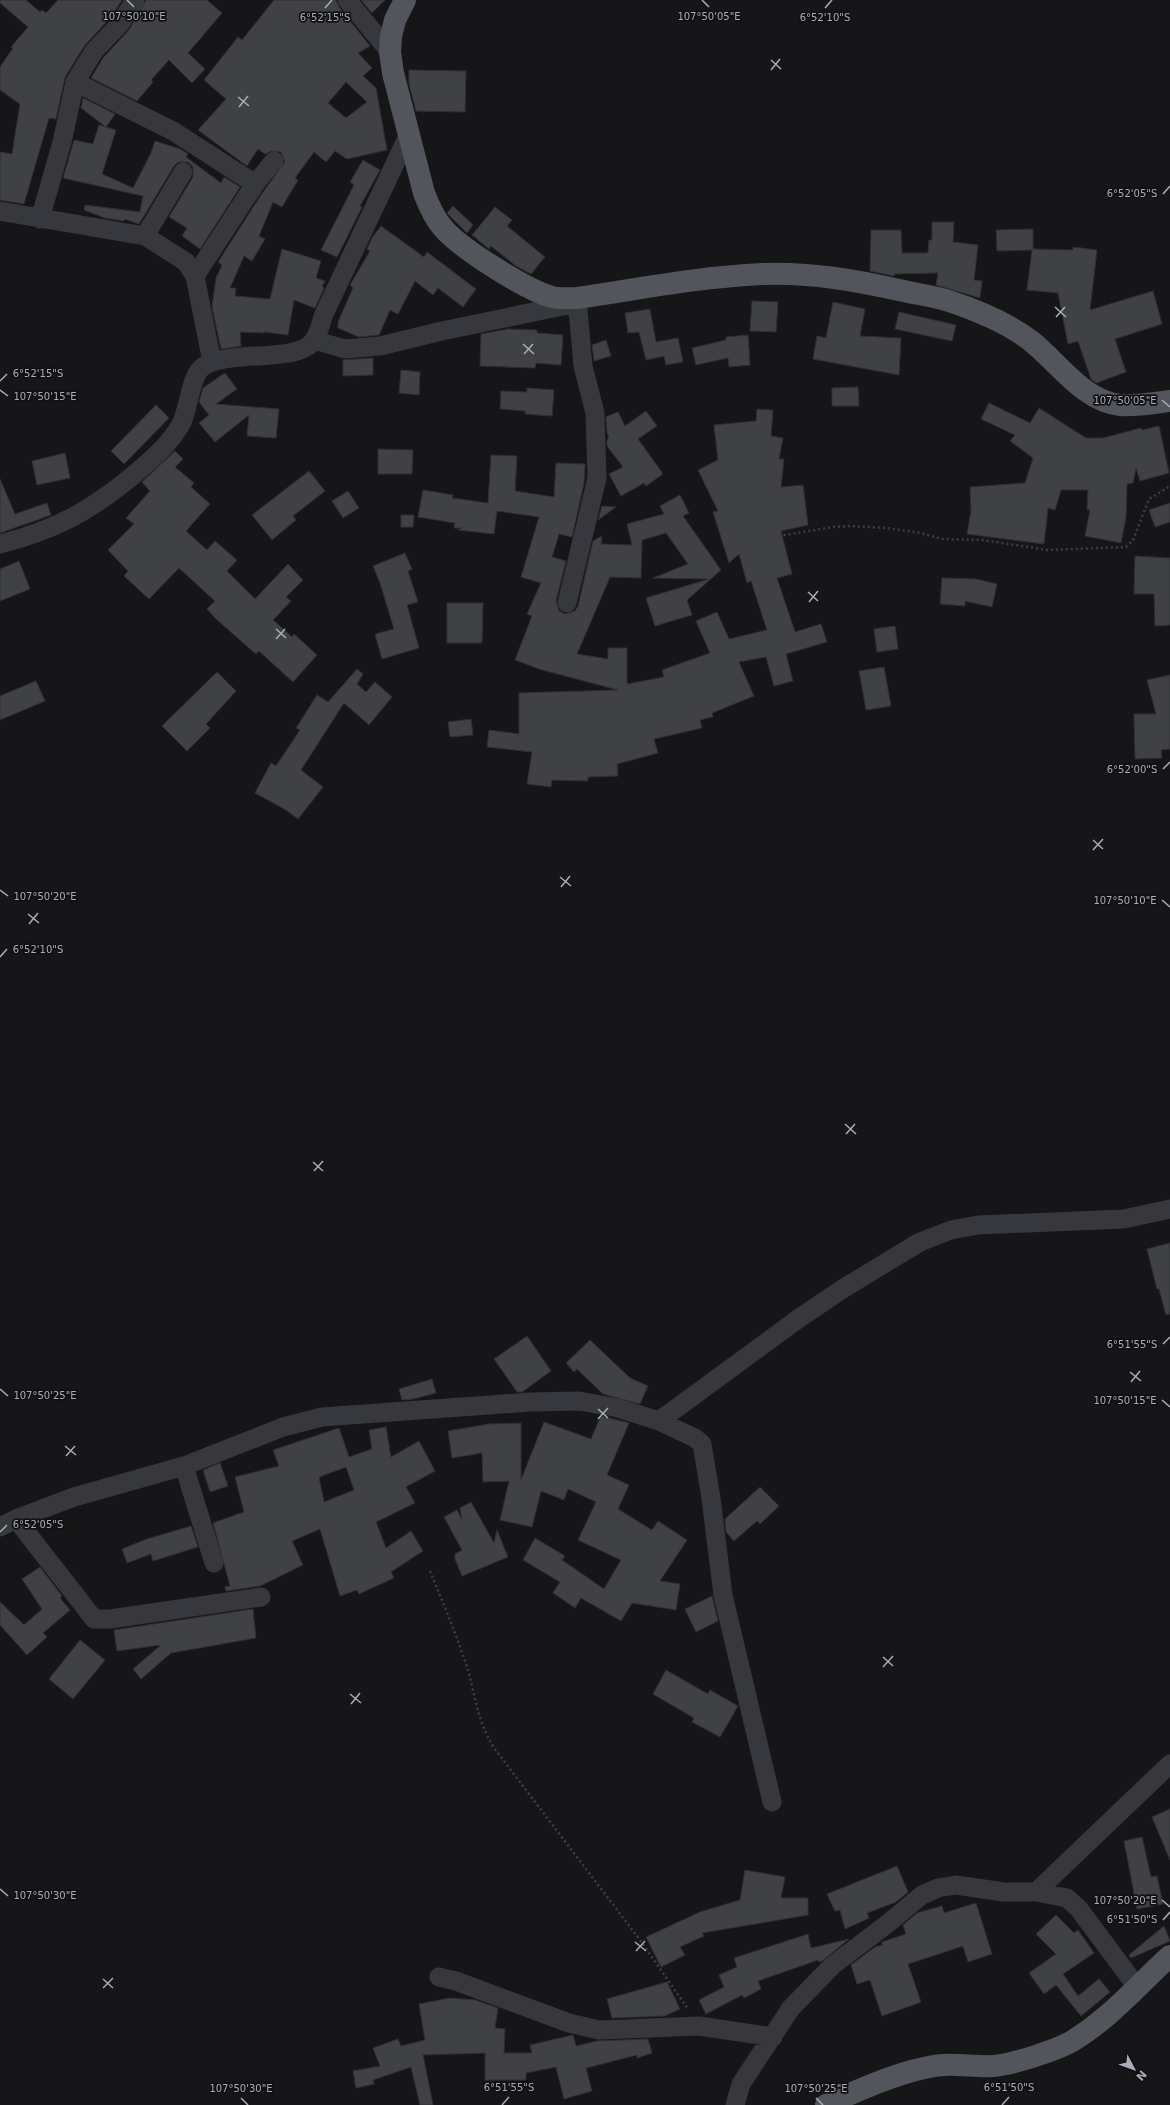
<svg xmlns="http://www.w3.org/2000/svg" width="1170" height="2105" viewBox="0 0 1170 2105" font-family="'DejaVu Sans',sans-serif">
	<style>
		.building { fill: #404145; stroke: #303034; fill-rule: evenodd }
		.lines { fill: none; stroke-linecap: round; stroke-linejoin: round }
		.path { stroke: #3d3f44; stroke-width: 2.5; stroke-dasharray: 2 3; stroke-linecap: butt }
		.street { stroke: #37383d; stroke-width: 19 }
		.primary { stroke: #53555c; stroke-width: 22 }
		.ticks { fill: none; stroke: #a8adb8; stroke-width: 1.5 }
		.ticks-label { font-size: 10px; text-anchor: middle; fill: #a8adb8; stroke: #111113; stroke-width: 3.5; stroke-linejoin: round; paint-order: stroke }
	</style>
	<rect width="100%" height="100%" fill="#161618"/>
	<path class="building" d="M0,0H26L40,12L42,10L46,13L58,0H122L111,17L85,45L65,77L56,119L49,118L24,204L0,200V152L12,154L20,104L0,90V67L13,48L11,47L28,27L0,3Z
		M146,0H207L222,13L188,53L205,69L192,83L169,60L151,80L153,82L137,101L91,78L103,58L129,30Z
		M274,0H336L339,7L370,46L358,53L372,68L363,76L376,88L387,150L347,159L335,151L326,162L314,152L295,178L298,180L282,207L273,202L259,236L265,239L252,261L244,256L230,288H236L235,296L270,299L282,249L321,261L316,278L325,281L322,286L324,288L315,308L294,300L288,335L265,332L264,333L240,332L241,346L221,349L212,307L216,278L222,265L218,262L261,195L285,162L281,152L271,151L265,154L258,149L247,166L198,130L226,99L204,80L238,37L242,40ZM346,82L367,102L346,118L328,103Z
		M361,0H385L372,13Z
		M409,70L466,71L465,112L416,111L409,84Z
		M83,98L115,114L106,127L81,108Z
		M99,125L116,130L102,174L133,188L151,153L155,141L180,149L188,154L186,157L221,183L224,177L240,187L200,249L182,236L187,228L169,217L193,177V167L188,162H178L174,166L139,224L125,219L124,221L105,218L84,210L85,205L140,212L143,196L63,178L74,140L93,144Z
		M363,160L380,170L360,206L362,207L337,257L321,250L354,185L350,182Z
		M453,206L473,225L467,233L447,213Z
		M495,207L512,220L507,226L545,257L531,274L516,266L491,246L489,249L472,235Z
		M932,222H954L953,242L978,245L974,280L982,281L980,298L936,285L938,273L894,274V276L870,271L871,230H901L902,253H928L929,240H932Z
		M381,226L424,257L427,252L476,289L463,307L438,288L433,295L415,281L398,314L390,310L379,335L359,337L338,328V322L353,288L350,285L370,251L367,249L372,238Z
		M1033,229V249L1073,250V247L1097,250L1090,310L1153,291L1162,324L1115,339L1126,372L1096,383L1091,379L1078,341L1068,344L1058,293L1027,290L1032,250L997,251L996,230Z
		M752,301L778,302L776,332L750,331Z
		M833,302L865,309L860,336L901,338L899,375L813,359L817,336L826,338Z
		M650,309L656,342L678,338L683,362L666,365L664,356L646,360L639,332L628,333L625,313Z
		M899,312L956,325L952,341L895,329Z
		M508,329L537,330V333L563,335L561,365L536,363L535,368L480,366L481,334Z
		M748,335L750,365L729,367L728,358L696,365L692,348L726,340V337Z
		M606,340L611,356L594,361L592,345Z
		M373,358V375L343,376V360Z
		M401,370L420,372L419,395L399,393Z
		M225,373L237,389L216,404L279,409L276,438L247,436L249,415L215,442L199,423L209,415L199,402L203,388Z
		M858,387L859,406H832V388Z
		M527,388L554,390L552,416L525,414V411L500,409L501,391L527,392Z
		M989,403L1030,423L1039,408L1086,438H1103L1141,428L1142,430L1159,426L1169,473L1140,481L1136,468L1133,483L1127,484L1126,517L1121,543L1085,536L1090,510H1087L1088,490H1061L1055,510L1048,508L1044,544L967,534L971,511L970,487L1025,483L1033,458L1010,441L1015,435L981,419Z
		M156,405L169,418L124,464L111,451Z
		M757,409L773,410L771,436L783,438L779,459H784L781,487L803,485L808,525L781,531L792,574L777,578L795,632L821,624L827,642L786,654L793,681L774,686L766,657L739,662L754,696L712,713L713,717L700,720L702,728L654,739L658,753L617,764L618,776L588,777V781L552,780L551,787L527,784L532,752L487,747L489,730L519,734V693L618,690L539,669L515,660L532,616L527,614L541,583L521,577L539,517L497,511L494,534L458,530L462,528H454L455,523L418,517L423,490L453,495L452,498L488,503L491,455L517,456L515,491L554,497L556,463L585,464L584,483L572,537L559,534L552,557L566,561L556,601L559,611L565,614L575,611L578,606L593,541L602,536L601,544L632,545L627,524L664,514L660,506L680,495L689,513L683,516L721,570L687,600L692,615L655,626L646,598L709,579L653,578L688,564L666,533L642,540L641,578L610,577L577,654L608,659V648H627V684L664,677L662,670L710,653L696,621L717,612L729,639L767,630L751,581L747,583L739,554L729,563L713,512L718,511L698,470L718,460L714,425L756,421Z
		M646,411L657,426L638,439L663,474L646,486L644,483L621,496L609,474L623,467L607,446V440L609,438L607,432L606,417L618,412L625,426Z
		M378,449L413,450L412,474H378Z
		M175,451L183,459L175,467L194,483L191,487L210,504L186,531L207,550L215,541L237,560L227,571L255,599L288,564L303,580L286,597L291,601L273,620L292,637L294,634L317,655L293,682L259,651L256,654L216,619L207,609L215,601L179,568L149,599L124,576L128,571L108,550L134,524L126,518L150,491L142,482Z
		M65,453L70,478L37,485L32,461Z
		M309,471L325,491L293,516L296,520L272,540L252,515Z
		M0,479L15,514L47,503L51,515L0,533Z
		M348,491L359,508L343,518L332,501Z
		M1170,503V522L1155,527L1149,510Z
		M602,506L616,507L598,520Z
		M401,515H414L413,527H401Z
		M405,553L412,569L408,571L418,602L407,605L419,648L382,659L375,634L394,629L380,583L373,566Z
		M1135,556L1170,558V625L1155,626L1154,594H1134Z
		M19,561L30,589L0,601V569Z
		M942,578L976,579L997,584L992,607L965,601V606L940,604Z
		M447,603H483L482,643H447Z
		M895,626L898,649L877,652L874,629Z
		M884,667L891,706L866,710L859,671Z
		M357,669L363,674L357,684L366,692L375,682L392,697L369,725L344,703L301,770L323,787L298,819L286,810L255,793L271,763L276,766L300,730L296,728L317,695L328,702Z
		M217,672L236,691L206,724L210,728L187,751L162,726Z
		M1170,675V749L1161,750L1162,758L1135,759L1134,714H1156L1147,680Z
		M36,681L45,701L0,720V696Z
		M471,719L473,735L450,737L448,722Z
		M1170,1243V1314L1166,1315L1159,1289H1157L1147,1249Z
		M527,1336L551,1371L522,1392H517L494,1359Z
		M590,1340L630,1378L648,1386L640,1404L603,1394L577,1369L574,1372L566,1363Z
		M432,1379L436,1393L413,1399L402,1400L399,1389Z
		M601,1416L629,1423L607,1475L629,1485L618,1509L652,1530L658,1521L687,1540L660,1581L680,1584L676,1610L632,1603L621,1621L581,1598L575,1608L553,1593L560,1582L523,1560L535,1538L565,1556L562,1560L604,1589L621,1560L578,1540L596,1502L568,1489L564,1500L541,1491L532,1527L500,1520L509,1481L483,1482L482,1453L452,1458L448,1431L489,1424L521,1423V1480L544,1422L591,1439Z
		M386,1427L391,1457L419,1441L435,1471L406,1487L415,1503L376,1522L386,1548L411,1531L423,1551L391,1572L394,1578L359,1594L357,1590L340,1596L320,1529L292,1541L303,1565L260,1586L226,1591L225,1587L230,1586L213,1523L244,1512L235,1477L279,1466L273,1450L339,1428L349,1457L372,1449L369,1430ZM346,1467L354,1490L324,1502L319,1477Z
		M220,1463L228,1486L210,1492L203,1470Z
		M760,1487L779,1506L760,1524L757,1521L734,1541L726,1532L725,1519Z
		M471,1502L494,1543L497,1530L508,1557L462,1576L455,1559V1554L462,1550L444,1517L457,1510L462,1520L460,1508Z
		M191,1526L198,1547L153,1561L151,1554L127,1563L122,1549L147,1539Z
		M40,1567L62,1596L60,1598L70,1610L43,1633L47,1637L27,1655L0,1625V1602L24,1625L42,1609L22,1579Z
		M712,1596L718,1621L696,1632L685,1609Z
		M253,1609L256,1638L171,1653L141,1679L133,1669L161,1645L117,1651L114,1630Z
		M80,1640L105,1660L73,1699L49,1679Z
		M666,1670L708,1694L710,1690L738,1706L720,1737L692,1722L694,1718L653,1694Z
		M1170,1809V1860L1152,1817Z
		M1142,1837L1151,1877L1157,1876L1163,1904L1137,1909L1124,1841Z
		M897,1866L908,1892L896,1902L867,1913L869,1918L845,1929L840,1910L835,1911L827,1894Z
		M745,1870L785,1877L781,1898H808V1915L702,1933L704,1936L680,1947L685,1955L661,1967L646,1937L700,1912L740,1900Z
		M976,1903L992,1954L968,1962L963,1946L908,1964L921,2002L882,2016L870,1980L857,1984L851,1965L875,1947L882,1945V1942L906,1934L903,1925L917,1913L942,1906L944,1913Z
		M1056,1915L1074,1933L1078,1930L1094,1953L1063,1974L1078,1996L1099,1979L1110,1992L1081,2016L1056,1985L1044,1994L1029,1973L1056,1954L1036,1934Z
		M1164,1926L1170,1941L1131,1958L1129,1955Z
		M808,1934L811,1948L849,1939L822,1961L819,1962L818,1960L758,1981L761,1989L744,1998L742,1995L706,2014L699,2000L724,1987L719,1975L737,1967L734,1958Z
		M667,1982L680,2009L665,2016L612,2018L607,1999Z
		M450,1998L475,2000L498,2008L495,2028L505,2029L504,2053H532L530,2045L573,2035L576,2046L597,2041L648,2039L652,2053L637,2058V2055L586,2068L592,2091L564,2099L556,2067L526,2073V2080H485V2053L423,2055L433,2105H420L411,2067L373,2080L374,2084L356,2088L353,2071L380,2066L373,2048L398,2039L401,2046L425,2040L419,2004Z"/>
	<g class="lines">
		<path class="path" d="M754,540L833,527L850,526L886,528L921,533L942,539L983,540L1047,550L1126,547L1133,540L1149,499L1170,486
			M430,1571C442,1600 454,1629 464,1658C476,1691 474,1715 494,1748L640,1940L688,2009"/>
		<path class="street" d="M347,0L390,52
			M75,82L173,131L255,184
			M0,211L145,236L186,262L195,276L212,362
			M40,219L62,142L75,82L94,51L120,24L135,0
			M145,236L183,172
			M195,276L255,184L274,161
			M314,340L345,349L380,346L442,331L577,303
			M0,544C56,530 92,510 136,473C153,458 170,444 181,424C189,410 190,374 204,366C231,349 299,364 314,340C319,333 321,322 324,314L408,136
			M567,603L597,478L595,413L583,366L577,298
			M659,1421L695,1438L702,1444L711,1498L723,1595L772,1802
			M184,1466L214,1563
			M16,1519L94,1619H110L261,1597
			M0,1527L16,1519L74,1497L184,1466L283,1427L322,1417L531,1402L579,1401L618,1408L659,1421L798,1319L844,1288L920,1242L951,1230L978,1225L1124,1219L1170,1209
			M1036,1892L1170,1764
			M439,1977L456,1981L569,2023L599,2030L699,2026L773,2037
			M735,2105L741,2084L791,2008L833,1965L886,1925L922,1895L938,1888L956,1885L1004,1892H1036L1067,1898L1079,1909L1137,1987"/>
		<path class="primary" d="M405,0L395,20L391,36L390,52L393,73L424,193C429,206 434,218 443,228C460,248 526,290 552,297C560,299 568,298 577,298C638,289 699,277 762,274C808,272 854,280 899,290C916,294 933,296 949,301C976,310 1008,323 1031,341C1058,362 1083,401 1120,405C1136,406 1154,403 1170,401
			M826,2105C858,2090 909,2067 944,2065C960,2064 977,2067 993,2066C1011,2065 1058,2050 1074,2040C1110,2018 1139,1984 1170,1956"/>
	</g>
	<path class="ticks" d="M127,0L134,7M702,0L709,7M325,8L332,0M825,8L832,0M771,60L781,69M771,70L780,59M238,97L249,106M239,107L248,96M1163,194L1170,186M1055,307L1066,317M1056,317L1065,307M523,344L534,354M524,354L533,344M0,381L7,374M0,390L8,396M1162,400L1170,407M808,592L818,601M809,602L818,591M276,629L286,638M276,639L285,629M1163,769L1170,762M1093,840L1103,849M1093,850L1103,839M560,877L571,886M561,887L570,876M0,890L8,896M1162,900L1170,907M28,914L39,923M29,924L38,913M0,957L7,949M845,1124L856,1134M846,1134L855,1124M313,1162L323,1171M314,1171L323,1161M1163,1344L1170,1337M1130,1372L1141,1381M1131,1382L1140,1371M0,1389L8,1396M1162,1400L1170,1407M598,1409L608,1418M598,1419L608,1408M65,1446L76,1455M66,1456L75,1446M0,1532L7,1525M883,1657L893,1666M883,1667L893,1656M350,1694L361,1703M351,1704L360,1693M0,1889L8,1896M1162,1900L1170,1907M1163,1920L1170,1912M635,1942L646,1951M636,1951L645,1941M103,1979L113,1988M103,1988L113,1978M241,2098L248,2105M816,2098L823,2105M502,2105L509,2097M1002,2105L1009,2097"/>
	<g class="ticks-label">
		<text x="134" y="20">107°50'10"E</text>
		<text x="709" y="20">107°50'05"E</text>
		<text x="325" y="21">6°52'15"S</text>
		<text x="825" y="21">6°52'10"S</text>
		<text x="1132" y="197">6°52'05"S</text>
		<text x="38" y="377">6°52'15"S</text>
		<text x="45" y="400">107°50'15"E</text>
		<text x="1125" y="404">107°50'05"E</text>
		<text x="1132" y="773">6°52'00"S</text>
		<text x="45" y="900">107°50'20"E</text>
		<text x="1125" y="904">107°50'10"E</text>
		<text x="38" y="953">6°52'10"S</text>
		<text x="1132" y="1348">6°51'55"S</text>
		<text x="45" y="1399">107°50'25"E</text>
		<text x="1125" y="1404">107°50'15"E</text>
		<text x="38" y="1528">6°52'05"S</text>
		<text x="45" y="1899">107°50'30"E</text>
		<text x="1125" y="1904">107°50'20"E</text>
		<text x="1132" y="1923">6°51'50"S</text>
		<text x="509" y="2091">6°51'55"S</text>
		<text x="1009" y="2091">6°51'50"S</text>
		<text x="241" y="2092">107°50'30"E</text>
		<text x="816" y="2092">107°50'25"E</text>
	</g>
	<g transform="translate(1134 2069) rotate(131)" stroke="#111113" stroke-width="3" paint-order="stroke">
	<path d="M0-3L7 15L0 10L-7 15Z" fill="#a8adb8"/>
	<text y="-6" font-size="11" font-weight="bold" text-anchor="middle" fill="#a8adb8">N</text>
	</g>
</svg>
